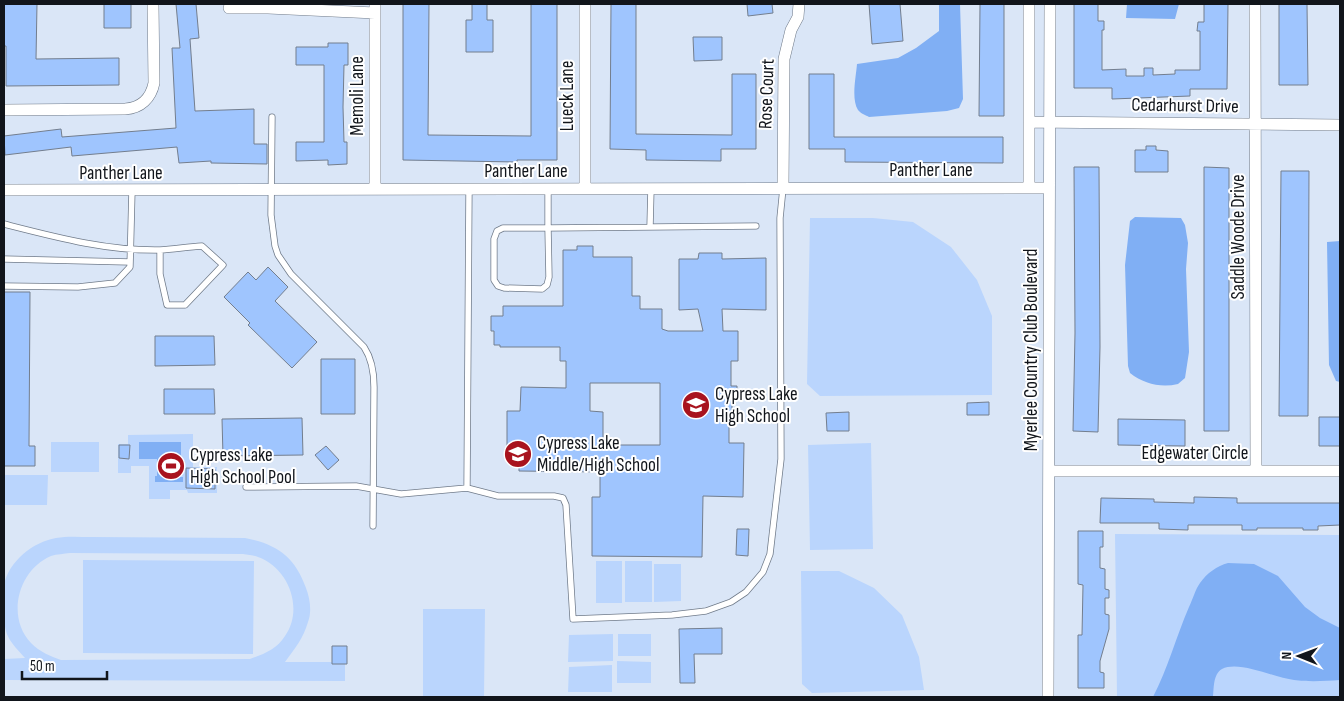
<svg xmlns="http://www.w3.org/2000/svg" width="1344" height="701" viewBox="0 0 1344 701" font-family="'Sofia Sans Condensed',sans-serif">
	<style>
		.green { fill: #bad5fd; fill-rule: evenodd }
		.water { fill: #80aff4 }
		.building { fill: #9fc5fe; stroke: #737e8e; fill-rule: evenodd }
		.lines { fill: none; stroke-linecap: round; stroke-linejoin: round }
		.lane-casing { stroke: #707b8a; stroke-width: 7 }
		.street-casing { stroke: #707b8a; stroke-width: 12 }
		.lane { stroke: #fff; stroke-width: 5.5 }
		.street { stroke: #fff; stroke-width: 11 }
		.labels { text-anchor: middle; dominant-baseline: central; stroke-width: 4; stroke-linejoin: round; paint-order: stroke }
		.street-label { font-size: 19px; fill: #11151b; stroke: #fff }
		.poi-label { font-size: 19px; fill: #11151b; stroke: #fff; text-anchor: start }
	</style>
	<rect width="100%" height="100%" fill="#dae6f7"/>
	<path class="green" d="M810,218H873L913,222L951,247L977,280L992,316V395L820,396L807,384Z
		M193,434V467H217V493H188L187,490H170V499H149V466H131V473H118V444H128V435Z
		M51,442H99V472H51Z
		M871,443L873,549L810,550L808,445Z
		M4,475H48L47,505H4Z
		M1115,534L1340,535V697H1117Z
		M91,537L245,538C277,544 295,557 306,588C310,598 312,612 308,622C303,639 295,648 285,662H345V681L4,680V659L25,658C5,636 4,634 4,604C4,598 3,591 4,585C9,561 33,542 56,538C67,536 79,537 91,537ZM70,553L243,554C248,555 254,555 258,557C289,568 304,609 285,636C277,649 264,654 250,659L61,660C50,656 40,652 31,643C6,617 18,570 51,556C57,554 64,554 70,553Z
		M83,560L254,561L253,654L83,653Z
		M596,561H622V603H596Z
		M625,561H652V602H625Z
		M654,564H681V601L654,602Z
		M801,571H839L874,588L902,615L919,657L924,690L812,693L802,684Z
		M423,609H485L484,697H423Z
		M613,634V661L568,662L569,635Z
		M618,634H651V656H618Z
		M617,661L651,662V683H617Z
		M612,665V692H568L569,667Z"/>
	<path class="water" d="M939,4H960L963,99L959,108L947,111L869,117C866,115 861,114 858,110C851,99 856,77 857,64L898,58L916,48L939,31Z
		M1127,4H1179L1175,19L1126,18Z
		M1135,217L1181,218L1185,225L1188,243L1186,269L1189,352L1185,378L1178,384C1161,388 1144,384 1130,373L1128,366L1125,265L1130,221Z
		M1340,241V382L1336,381L1329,365L1327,242Z
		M139,442H181V477H183V482H155V476H157V459H139Z
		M1228,563L1254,564L1278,576L1305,607L1320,618L1340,628V680C1325,681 1309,682 1294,680C1275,678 1239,660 1222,669C1213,674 1214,688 1213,697H1153C1168,668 1176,637 1189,607C1193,599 1195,590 1200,583C1207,573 1217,566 1228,563Z"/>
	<path class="building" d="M4,4H37L36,59L119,58V85L6,86V46H4Z
		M104,4H131V28H104Z
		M176,4H196L199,38L190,39L195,111L254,109V144H267V164L211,163V161L179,163L177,147L72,156L71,147L5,155L4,136L61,129L62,137L176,128L172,48H180Z
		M403,4H429L428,135L531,136V4H557V160H517V162L403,160Z
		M472,4H487V20H493V52H466V20H472Z
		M611,4H636V134L732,135V74H756V149H721V161L646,160V150L610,149Z
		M747,4H772L773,13L748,16Z
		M869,4H900L903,41L872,44Z
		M980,4H1004V116H979Z
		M1074,4H1098V21H1104V30H1102V70L1126,69V76H1144V68H1153V75L1175,74V70H1200V31H1197L1198,22H1204V4H1228L1227,89H1190V96L1112,99V88H1074Z
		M1279,4H1307L1308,85H1279Z
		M693,37H722V60L694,61Z
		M328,43H348V65H344L343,107L344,142H347V164L328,165V160L296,161V142H324V65H296V47H328Z
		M809,74H834V137H1003V163L845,162V149H809Z
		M1146,146H1156V150L1168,151V172H1135V150H1146Z
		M1074,167H1099L1100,347L1098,432L1073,431L1075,333Z
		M1204,167L1229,168V431H1204Z
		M1281,171H1309L1308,416H1279Z
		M577,246H593V257H632V296H640V309H662V329L668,331H703L698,309L679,310V259H698L699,253H722V259L766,258V310L722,309L723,331H738V361H731V386H737V400H732V415H729V443H744L743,497L703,496L702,557L592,556V497H600V472L519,471V448H507V411H520L521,387L566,388V361H560V347H500V345H494V331H491V316H503V306H563V250H577ZM590,383H660V445H603V412L590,411Z
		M268,267L288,287L275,301L317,342L292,368L248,325L250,323L224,297L248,272L256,280Z
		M4,292H30L29,446H35V466H4Z
		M155,336H214L215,365L155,366Z
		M321,359H355V414H321Z
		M164,389H214L215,414H164Z
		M989,402V415H967V403Z
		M849,412V431H827L826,413Z
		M1319,417H1340V446H1319Z
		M302,418L303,455L223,456L222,419Z
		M1118,419L1185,420V446L1118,445Z
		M119,445H130L129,459L119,458Z
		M326,446L339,460L328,470L315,455Z
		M186,468L215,469V489L186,488Z
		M1194,497L1237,498V503H1340V525L1318,526V530H1303V528H1257V530H1242V525H1188V530L1159,529V523H1100L1101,498L1154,499V502L1194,503Z
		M737,529H749L748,556L736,555Z
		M1078,531H1103V547H1100V568L1105,569V589L1109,590V598H1105V614L1109,615V629L1100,661V672L1104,673V688H1078V635H1082L1083,585L1078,584Z
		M722,628V654H694L695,683H680L679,629Z
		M332,646H347V664H332Z"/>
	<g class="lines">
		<defs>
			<path id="lane" d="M272,117L271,215L275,246L278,255L291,274L364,347C372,359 374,372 374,387L373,526
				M548,188V228L756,226
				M4,224C55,237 107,251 160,250C174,249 188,247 202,246L223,265L185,305H167L160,274V250
				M650,227L651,188
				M503,228H548L549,277L547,285L542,289L504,288L498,286L494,280V239L497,231Z
				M4,259L130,262
				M4,286L78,287L115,283L130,267L132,190
				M246,487L356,486L401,494L467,488L498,496H554L563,498L566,505L573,619L672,615L706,611L731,602L746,592L763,572L770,554L781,459L780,218L783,188
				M467,488L469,189"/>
			<path id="street" d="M1255,4L1256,471
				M229,8H268L375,13
				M4,110L125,109C141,108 151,98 154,83L153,4
				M1029,122L1340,125
				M1029,187V4
				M585,188V4
				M783,188L784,59L791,30L798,17L799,4
				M375,189V4
				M4,190L1049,188
				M1049,471H1340
				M1048,697L1050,4"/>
		</defs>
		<use href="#lane" class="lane-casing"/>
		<use href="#street" class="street-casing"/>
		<use href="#lane" class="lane"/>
		<use href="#street" class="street"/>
	</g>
	<defs>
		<symbol id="school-disc" viewBox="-11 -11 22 22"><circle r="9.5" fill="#a8131e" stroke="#fff"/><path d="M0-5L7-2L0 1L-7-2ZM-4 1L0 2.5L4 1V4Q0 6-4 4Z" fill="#fff"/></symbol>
		<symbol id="stadium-disc" viewBox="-11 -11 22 22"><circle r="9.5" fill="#a8131e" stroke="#fff"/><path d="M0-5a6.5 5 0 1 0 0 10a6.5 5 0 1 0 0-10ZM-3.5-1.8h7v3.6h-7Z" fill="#fff"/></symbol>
	</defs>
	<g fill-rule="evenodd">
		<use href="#school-disc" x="680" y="389" width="32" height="32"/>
		<use href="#school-disc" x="502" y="438" width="32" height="32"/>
		<use href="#stadium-disc" x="155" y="450" width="32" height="32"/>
	</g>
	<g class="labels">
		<g class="street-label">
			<text transform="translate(767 94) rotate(-88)">Rose Court</text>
			<text transform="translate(357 96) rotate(-90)">Memoli Lane</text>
			<text transform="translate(567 96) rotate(-90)">Lueck Lane</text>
			<text transform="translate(1185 106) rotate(1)">Cedarhurst Drive</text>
			<text x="931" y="170">Panther Lane</text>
			<text x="526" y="171">Panther Lane</text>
			<text x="121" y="173">Panther Lane</text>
			<text transform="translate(1238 237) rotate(-90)">Saddle Woode Drive</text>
			<text transform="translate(1031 350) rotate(-90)">Myerlee Country Club Boulevard</text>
			<text x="1195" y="453">Edgewater Circle</text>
		</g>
		<g class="poi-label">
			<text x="715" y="394">Cypress Lake<tspan x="715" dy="22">High School</tspan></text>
			<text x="537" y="443">Cypress Lake<tspan x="537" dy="22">Middle/High School</tspan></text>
			<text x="190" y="455">Cypress Lake<tspan x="190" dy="22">High School Pool</tspan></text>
		</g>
	</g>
	<rect width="1344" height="701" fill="none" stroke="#11151b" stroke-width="10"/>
	<g transform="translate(1299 656) rotate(271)" stroke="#ffffff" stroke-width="4" paint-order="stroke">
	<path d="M0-4L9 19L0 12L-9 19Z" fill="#11151b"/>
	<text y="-8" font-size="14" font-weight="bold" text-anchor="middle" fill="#11151b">N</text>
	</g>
	<path d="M22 671v8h85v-8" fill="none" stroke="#11151b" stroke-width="2.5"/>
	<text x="30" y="671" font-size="15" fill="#11151b" stroke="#ffffff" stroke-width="4" paint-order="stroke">50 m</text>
</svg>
